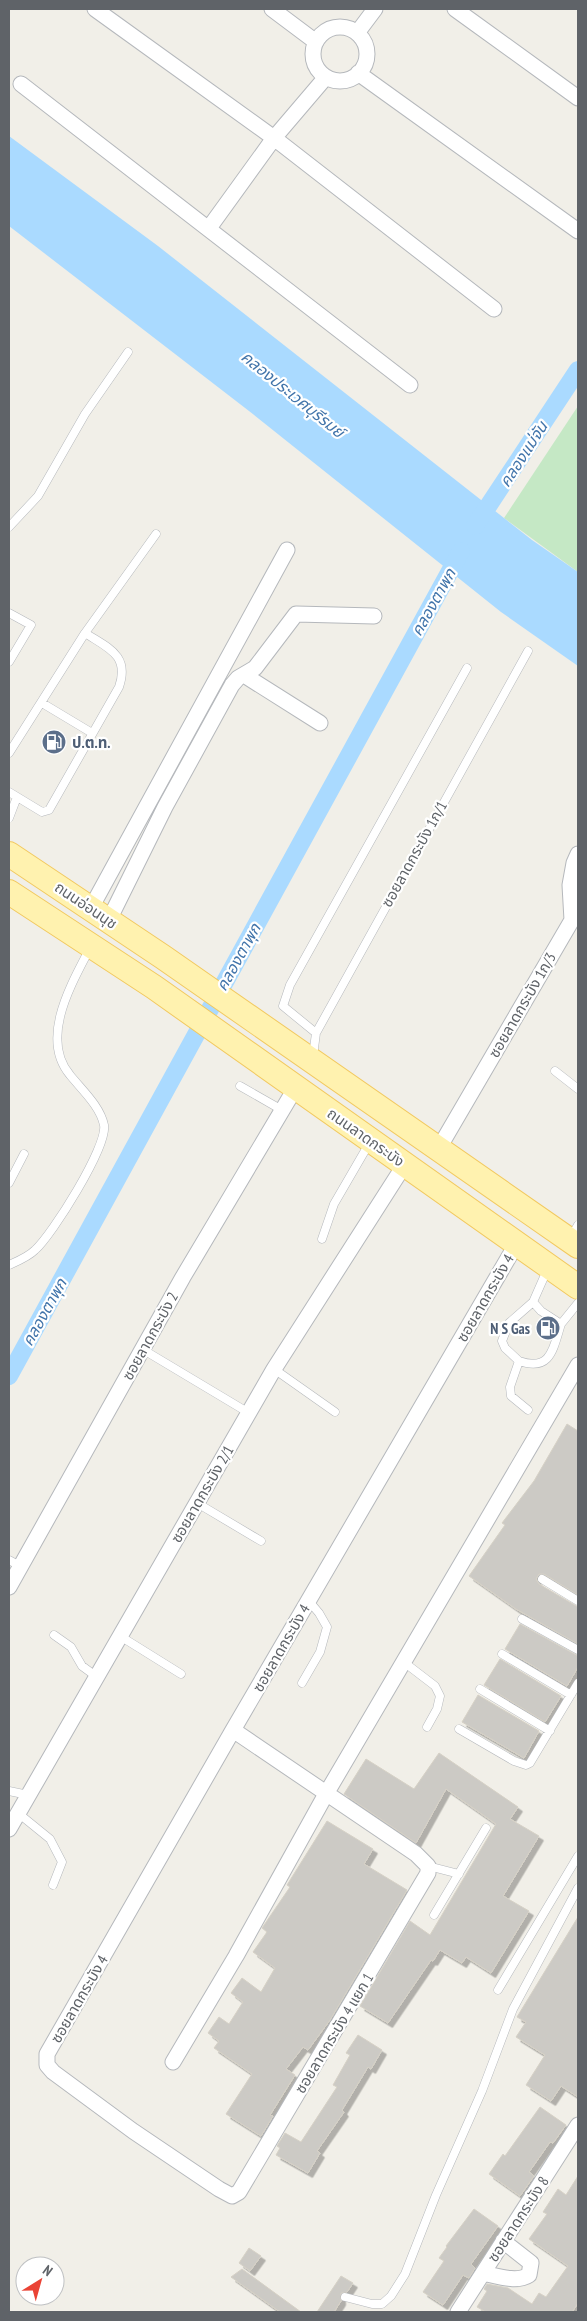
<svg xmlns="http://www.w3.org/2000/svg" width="587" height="2321" viewBox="0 0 587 2321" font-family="'PT Sans Narrow','Noto Sans Thai',sans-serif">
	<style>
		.green { fill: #c5e8c5 }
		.water { fill: #aadaff }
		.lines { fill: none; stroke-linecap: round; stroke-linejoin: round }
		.canal { stroke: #aadaff; stroke-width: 18 }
		.building { fill: #cccac5; stroke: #d6d1c6; filter: url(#shadow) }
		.service-casing { stroke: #b5b8bc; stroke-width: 9 }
		.minor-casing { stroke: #b5b8bc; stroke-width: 17 }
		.primary-casing { stroke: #f2c960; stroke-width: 26 }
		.service { stroke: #fff; stroke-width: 8 }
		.minor { stroke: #fff; stroke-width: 15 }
		.primary { stroke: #fff2af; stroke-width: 24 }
		.labels { text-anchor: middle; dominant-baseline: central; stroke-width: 4.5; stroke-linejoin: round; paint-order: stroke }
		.service-label { font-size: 15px; font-weight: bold; fill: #4e5e75; stroke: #fff; text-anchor: start }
		.street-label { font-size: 15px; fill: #5f6368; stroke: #fff }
		.water-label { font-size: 16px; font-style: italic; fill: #4174aa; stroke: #fff }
	</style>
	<defs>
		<filter id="shadow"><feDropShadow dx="4.5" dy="4.5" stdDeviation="0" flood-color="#0004"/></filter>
	</defs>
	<rect width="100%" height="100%" fill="#f1efe8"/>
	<path class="green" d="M578,406V572L504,518Z"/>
	<path class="water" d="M9,136L158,246L532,540L578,572V666L501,612L249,411L9,226Z"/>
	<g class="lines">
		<path class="canal" d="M475,526L578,370
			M9,1376L461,551"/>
	</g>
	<path class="building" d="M567,1424L578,1431V1595L544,1574H539L536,1579L539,1584L578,1607V1644L516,1609L469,1576L505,1525L502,1523L534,1481Z
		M520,1624L578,1656V1667L567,1686L505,1649Z
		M500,1659L561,1696L545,1722L484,1685Z
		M478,1695L539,1731L524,1758L462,1722Z
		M439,1753L518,1807L510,1819L539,1836L503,1896L529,1911L491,1973L466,1957L462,1963L440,1950L433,1961L431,1960L388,2023L360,2006L410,1921L430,1935L496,1824L446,1789L416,1843L344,1794L366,1759L414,1789Z
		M327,1821L373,1849L364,1864L407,1890L330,2020L308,2050L303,2047L286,2069L295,2075L270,2115L273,2116L261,2136L226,2114L252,2074L214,2048L219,2041L208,2033L219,2017L229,2024L243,2002L231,1993L242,1978L261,1992L275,1968L253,1952L267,1932L262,1928L290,1887L287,1885Z
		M578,1917V2097L561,2086L551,2101L526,2085L545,2055L516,2037L526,2022L517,2017Z
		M358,2035L382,2050L371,2069L368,2067L342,2110L344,2112L317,2151L320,2153L308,2173L276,2155L280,2148L277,2146L285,2133L301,2142L337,2087L333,2085L350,2055L346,2053Z
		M540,2107L566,2125L553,2143L550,2142L529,2172L534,2176L520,2196L489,2174L503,2154L505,2156Z
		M578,2176V2303L572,2312H486L477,2307L487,2291L484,2289L487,2284L508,2288L532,2304L539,2293L546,2297L568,2266L529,2239L547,2214L543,2212L558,2189L566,2195Z
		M474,2209L498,2226L471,2264L475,2268L469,2278L463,2275L443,2305L423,2292L444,2261L439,2258L447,2247L446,2246Z
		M249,2248L261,2256L250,2271L239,2263Z
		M242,2269L301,2312H280L231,2277Z
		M341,2276L353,2283L347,2292L341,2293V2301L334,2312H317Z"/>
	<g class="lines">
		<defs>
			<path id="service" d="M9,527L38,496L85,414L128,352
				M9,613L31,625L9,662
				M42,703L92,733
				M9,753L85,633L156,534
				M9,792L42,812L49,810L119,687C130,655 108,648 85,633
				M9,818L17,797
				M316,1033L283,1006L290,985L467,668
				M313,1056L316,1033L528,651
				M555,1071L578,1089
				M240,1086L282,1110
				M9,1183L24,1154
				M322,1239L334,1204L370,1142
				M570,1239L578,1225
				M9,1265C18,1261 28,1257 35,1250C52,1235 108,1146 104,1125C100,1106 82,1090 70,1075C39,1038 72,983 90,948
				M548,1268L533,1302L541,1311L561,1324L578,1303
				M142,1349L249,1413
				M519,1361C551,1372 553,1349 561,1324
				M274,1369L335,1412
				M528,1410L511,1396L510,1387L519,1361L505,1348L502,1341L509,1323L533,1302
				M197,1503L261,1541
				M9,1560L20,1566
				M542,1579L578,1601
				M522,1619L578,1650
				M54,1635L71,1647L82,1666L97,1677
				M120,1636L181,1674
				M502,1654L571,1695
				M405,1663L435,1686L440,1696L437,1709L427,1727
				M302,1683L320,1652L327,1627L319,1613L308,1600
				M480,1689L550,1731
				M459,1729L514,1761L526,1765L530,1763L578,1683
				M9,1791L28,1795
				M18,1813L50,1839L62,1862L53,1885
				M428,1866L459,1874
				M434,1915L486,1828
				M498,1990L578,1856
				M345,2297L372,2304H382L391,2296L405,2274L436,2195L482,2091L513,2009L578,1888"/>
			<path id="minor" d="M95,9L274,138L494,309
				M272,9L316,42
				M455,9L578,98
				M313 54a27 27 0 1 1 54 0a27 27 0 1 1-54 0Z
				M357,33L375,9
				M358,73L578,231
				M21,84L410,385
				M209,228L274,138L326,77
				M244,675L320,723
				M91,908L287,550
				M109,920L165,807L232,685L238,678L255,668L296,614L374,616
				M439,1148L572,920L570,885L574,863L578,854
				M9,1587L183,1277L296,1087
				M233,1730L416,1854L428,1866V1873L239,2192L232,2196L219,2189L133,2131L53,2072L47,2065V2054L233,1730L517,1243
				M9,1829L274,1369L405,1164
				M173,2062L236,1956L326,1794L578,1365
				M483,2273C497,2276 517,2283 529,2275L531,2263L503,2241
				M458,2312L578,2125"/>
			<path id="primary" d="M9,854L163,957L578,1246
				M9,892L154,987L578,1287"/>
		</defs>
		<use href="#service" class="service-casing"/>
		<use href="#minor" class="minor-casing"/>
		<use href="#primary" class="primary-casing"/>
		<use href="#service" class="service"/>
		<use href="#minor" class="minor"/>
		<use href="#primary" class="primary"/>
	</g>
	<defs>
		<symbol id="fuel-disc" viewBox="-11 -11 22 22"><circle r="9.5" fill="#5c6f8a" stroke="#fff"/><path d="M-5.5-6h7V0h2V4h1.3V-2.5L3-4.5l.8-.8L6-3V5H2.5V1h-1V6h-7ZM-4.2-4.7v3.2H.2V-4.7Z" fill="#fff"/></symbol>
	</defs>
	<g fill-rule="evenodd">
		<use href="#fuel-disc" x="40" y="728" width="28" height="28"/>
		<use href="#fuel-disc" x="534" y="1314" width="28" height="28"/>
	</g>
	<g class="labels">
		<g class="service-label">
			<text x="72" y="742">ป.ต.ท.</text>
			<text x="530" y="1328" text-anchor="end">N S Gas</text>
		</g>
		<g class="street-label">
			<text transform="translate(414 854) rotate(-61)">ซอยลาดกระบัง 1ก/1</text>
			<text transform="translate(86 905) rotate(34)">ถนนอ่อนนุช</text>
			<text transform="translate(522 1005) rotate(-60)">ซอยลาดกระบัง 1ก/3</text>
			<text transform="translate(366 1137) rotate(35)">ถนนลาดกระบัง</text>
			<text transform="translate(485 1298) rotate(-60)">ซอยลาดกระบัง 4</text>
			<text transform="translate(150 1336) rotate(-61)">ซอยลาดกระบัง 2</text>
			<text transform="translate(202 1494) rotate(-60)">ซอยลาดกระบัง 2/1</text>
			<text transform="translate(281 1648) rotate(-60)">ซอยลาดกระบัง 4</text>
			<text transform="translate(79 1999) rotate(-60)">ซอยลาดกระบัง 4</text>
			<text transform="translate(334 2033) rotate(-59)">ซอยลาดกระบัง 4 แยก 1</text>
			<text transform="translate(518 2219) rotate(-57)">ซอยลาดกระบัง 8</text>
		</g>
		<g class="water-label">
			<text transform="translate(293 394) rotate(39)">คลองประเวศบุรีรมย์</text>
			<text transform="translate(523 454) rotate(-57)">คลองแม่จัน</text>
			<text transform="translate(433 602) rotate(-61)">คลองตาพุก</text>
			<text transform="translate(238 957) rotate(-61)">คลองตาพุก</text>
			<text transform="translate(44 1312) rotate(-61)">คลองตาพุก</text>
		</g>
	</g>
	<rect width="587" height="2321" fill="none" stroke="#5f6368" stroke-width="20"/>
	<g transform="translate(40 2281) rotate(37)"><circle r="24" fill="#ffffff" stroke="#bfc1c3"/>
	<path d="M0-4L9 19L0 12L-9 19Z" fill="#ea4335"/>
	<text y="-8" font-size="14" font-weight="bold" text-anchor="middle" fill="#5f6368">N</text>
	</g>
</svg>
